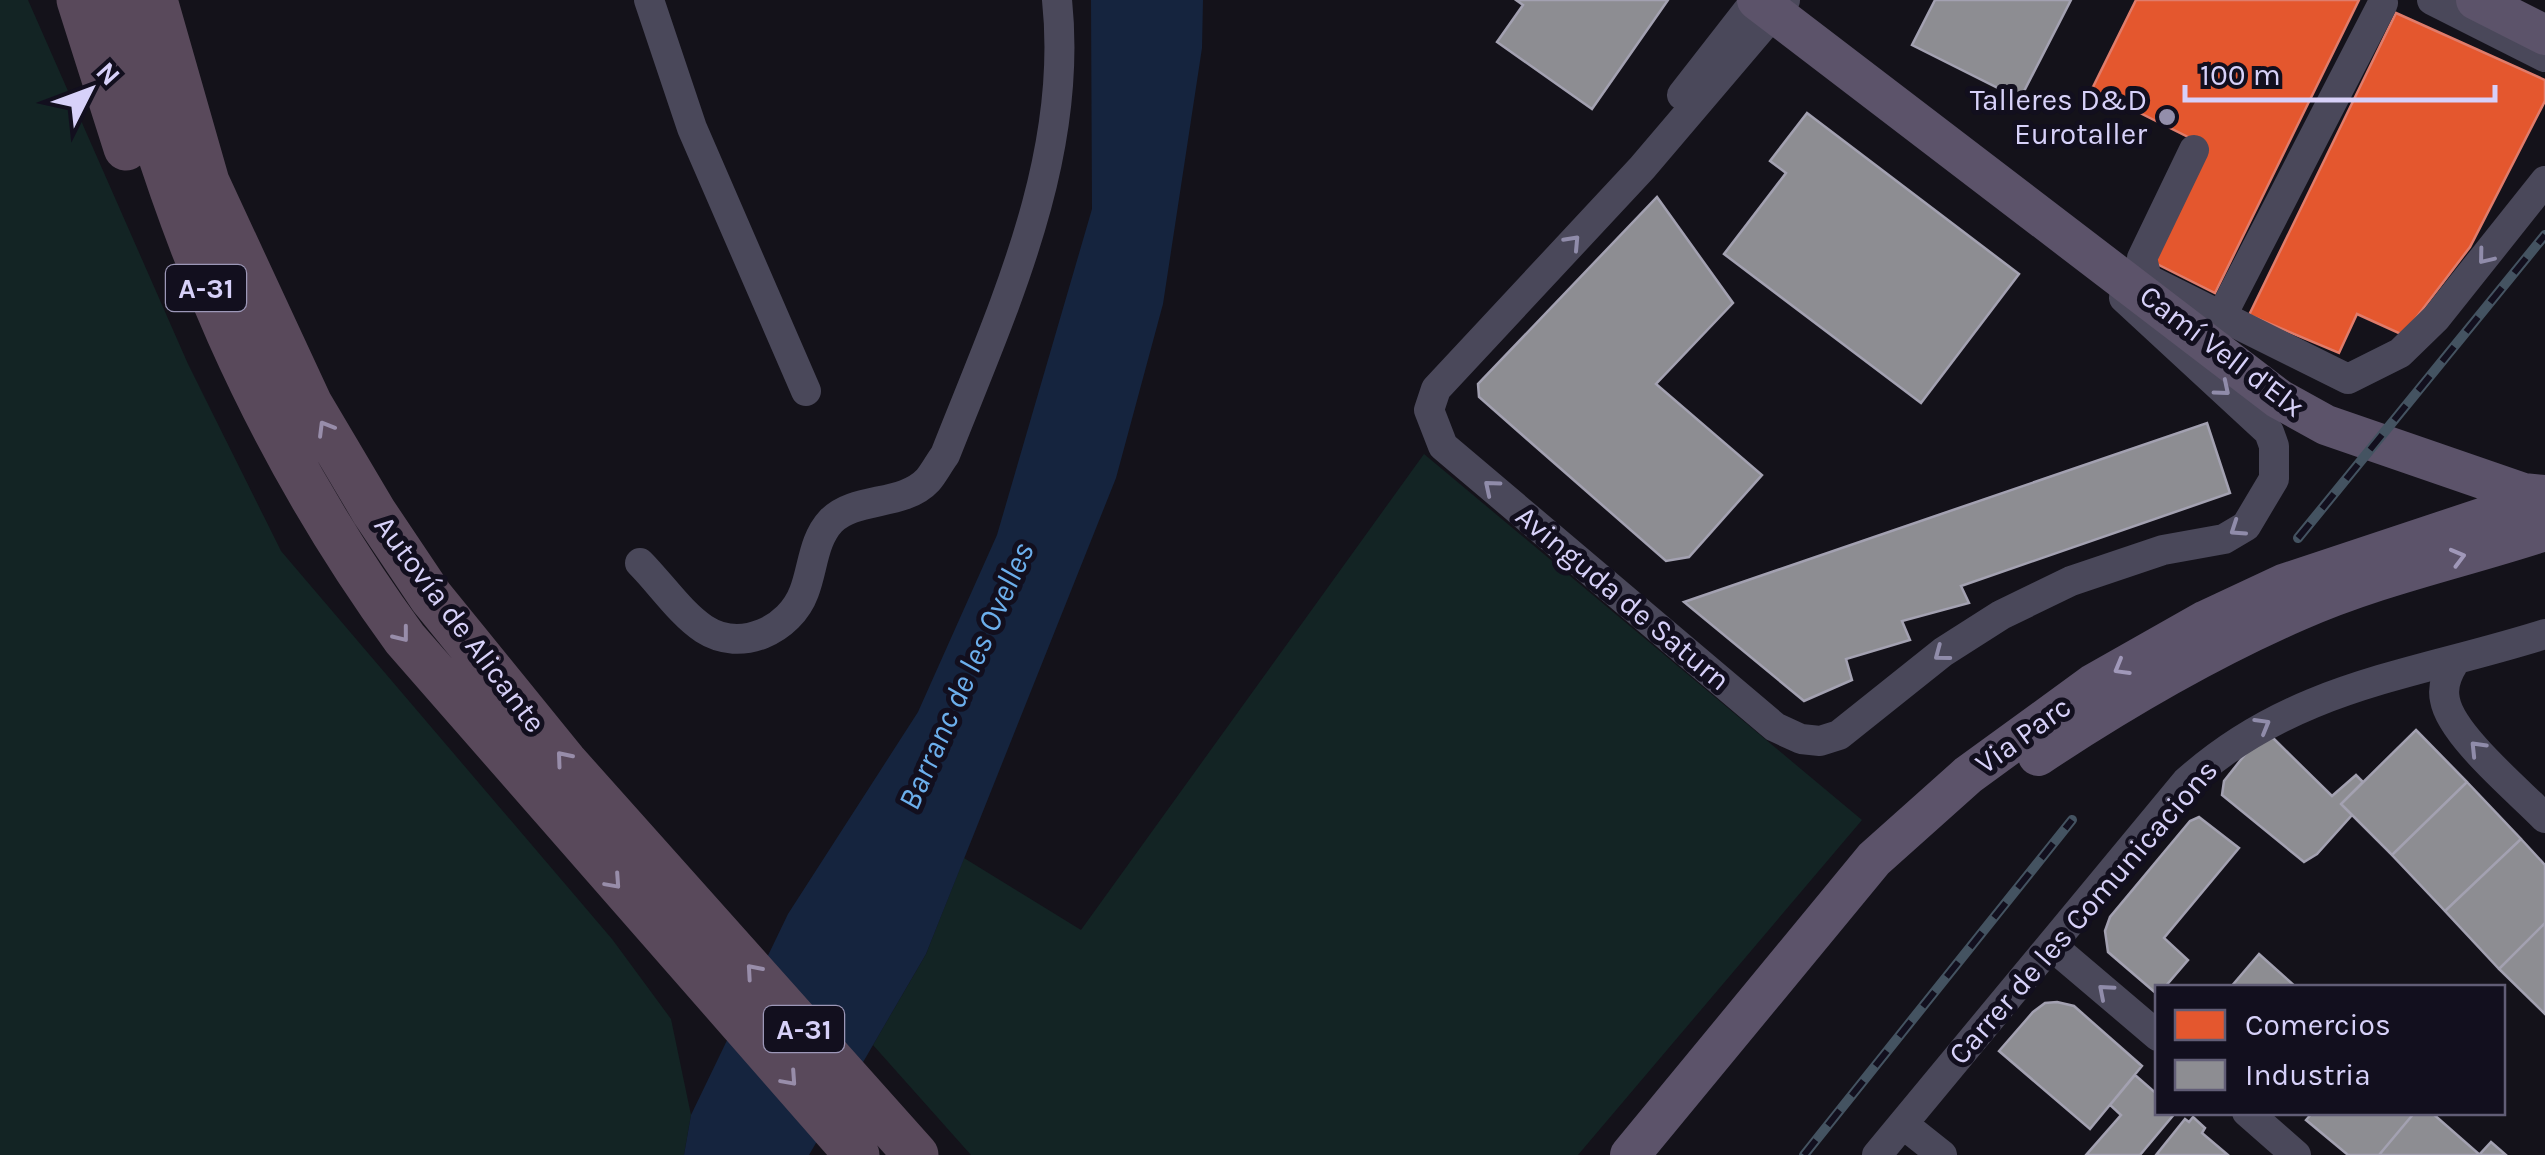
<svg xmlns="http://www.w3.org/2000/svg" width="2545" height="1155" viewBox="0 0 2545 1155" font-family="Karla,sans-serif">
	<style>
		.green { fill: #132424 }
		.water { fill: #15243e }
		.shops { fill: #e4572e; stroke: #e07c6b; stroke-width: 2.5 }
		.industry { fill: #8d8d92; stroke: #a3a1b1; stroke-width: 2.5 }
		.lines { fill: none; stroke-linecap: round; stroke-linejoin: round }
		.minor { stroke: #4a485a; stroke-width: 30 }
		.major { stroke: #5c536a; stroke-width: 40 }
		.highway { stroke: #59495b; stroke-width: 45 }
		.rail-casing { stroke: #445361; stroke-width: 10 }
		.rail { stroke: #120f1e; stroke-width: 6; stroke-dasharray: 19; stroke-linecap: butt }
		.oneway { stroke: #908caa }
		.oneway2 { stroke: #988daa }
		.oneway3 { stroke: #a098b9 }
		.poi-dot { fill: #938eab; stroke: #120f1e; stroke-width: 4 }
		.labels { text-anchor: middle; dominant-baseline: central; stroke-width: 10; stroke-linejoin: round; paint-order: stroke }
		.shield { fill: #120f1e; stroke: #9c97b7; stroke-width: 2.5 }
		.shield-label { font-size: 28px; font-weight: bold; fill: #d7d1f9 }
		.poi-label { font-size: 30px; fill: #d7d1f9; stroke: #120f1e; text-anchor: end }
		.street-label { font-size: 30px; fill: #d7d1f9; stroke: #120f1e }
		.water-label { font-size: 32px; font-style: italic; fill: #6cafec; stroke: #120f1e }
	</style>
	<rect width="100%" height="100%" fill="#14121a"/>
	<path class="green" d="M0,0H28L188,364L281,551L612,939L671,1019L691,1115L684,1155H0Z
		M1424,454L1862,820L1578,1155H971L873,1045L926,954L964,858L1081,930Z"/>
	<path class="water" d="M1091,0H1203L1202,48L1163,304L1116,478L926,954L809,1155H684L691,1115L788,914L918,712L997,535L1092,209Z"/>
	<path class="shops" d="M2136,0H2359L2215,293L2149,260L2206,146L2092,89Z
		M2396,13L2545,80V101L2470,247L2403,335L2357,314L2339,353L2249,315Z"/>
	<path class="industry" d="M1516,0H1668L1592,109L1497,42L1523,5Z
		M1935,0H2071L2020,99L1912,45Z
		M1807,113L2019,274L1921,403L1724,254L1786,173L1770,161Z
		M1657,197L1733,303L1656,384L1762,475L1689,557L1666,561L1479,397L1478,384Z
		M2207,423L2230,493L1961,586L1969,603L1902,621L1910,640L1846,659L1852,680L1804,701L1684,602Z
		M2416,730L2467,782L2392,855L2341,804Z
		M2270,735L2332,796L2356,775L2363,782L2341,804L2352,815L2317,854L2304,862L2222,795L2224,781L2247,752Z
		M2467,782L2521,839L2445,911L2392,855Z
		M2199,817L2239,848L2164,938L2188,960L2164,988H2158V995L2108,952L2105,931L2110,917L2190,821Z
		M2521,839L2545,865V923L2499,969L2445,911Z
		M2545,923V1014L2499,969Z
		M2259,954L2297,988H2230Z
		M2057,1002L2074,1006L2142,1066L2090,1129L1999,1051L2033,1012L2045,1003Z
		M2135,1075L2158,1095V1112H2176L2140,1155H2086L2121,1115L2110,1105Z
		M2313,1112H2415L2379,1155H2348L2306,1120Z
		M2415,1112H2431L2480,1155H2379Z
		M2193,1117L2205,1128L2202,1133L2228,1155H2156L2185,1119L2189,1122Z
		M2491,1142L2506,1155H2479Z"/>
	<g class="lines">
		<path class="minor" d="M649,0L692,128L806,391
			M1785,0L1642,168L1436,389L1429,410L1443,446L1775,727L1801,739L1820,741L1839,735L1943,652L2001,615L2071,581L2163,550L2224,539L2246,526L2274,479V446L2269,432L2124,298
			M2432,0L2545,57
			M1682,95L1756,0
			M2147,279L2142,258L2194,150
			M2139,290L2147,279L2348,379L2400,353L2436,318L2545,181
			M2220,319L2383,3
			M640,563C660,583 681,614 704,629C741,653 790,630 804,592C813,569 813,540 831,521C855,496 903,507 928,480C934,473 939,463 945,455C1002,310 1074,159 1057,0
			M2454,663C2447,674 2442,687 2445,700C2451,735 2519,791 2545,818
			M2052,946L2158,1036
			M2247,1112L2296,1155
			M1903,1124L1942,1155
			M1877,1155L2186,782C2294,685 2412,676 2545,634"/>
		<path class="major" d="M1757,0L2279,399L2326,425L2523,493L2545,495
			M2476,0L2545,35
			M2038,756C2121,701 2206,651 2298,611C2377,576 2463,558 2545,531
			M1630,1155L1874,859L1968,775L2093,684L2206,620L2283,584L2545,497"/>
		<path class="highway" d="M79,0L126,148
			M115,0C175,235 262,443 405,639L857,1155
			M155,0L207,182L310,404L374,512L431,597L565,762L916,1155"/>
		<defs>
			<path id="rail" d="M2298,538L2545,235
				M1804,1155L2072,820"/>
		</defs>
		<use href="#rail" class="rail-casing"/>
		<use href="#rail" class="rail"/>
	</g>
	<defs><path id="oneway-chevron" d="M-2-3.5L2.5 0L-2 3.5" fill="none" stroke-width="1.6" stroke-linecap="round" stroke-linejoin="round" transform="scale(2.5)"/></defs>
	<g class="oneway">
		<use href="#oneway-chevron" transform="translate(1573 242) rotate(-47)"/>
		<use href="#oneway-chevron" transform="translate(2485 257) rotate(129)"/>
		<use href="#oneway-chevron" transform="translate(2223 389) rotate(40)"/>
		<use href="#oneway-chevron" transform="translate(1491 487) rotate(-140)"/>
		<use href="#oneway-chevron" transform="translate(2237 529) rotate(146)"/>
		<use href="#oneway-chevron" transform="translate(1941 654) rotate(143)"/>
		<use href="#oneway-chevron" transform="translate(2263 725) rotate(-30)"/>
		<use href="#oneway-chevron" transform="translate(2477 748) rotate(-134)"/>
		<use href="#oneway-chevron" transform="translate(2105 991) rotate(-139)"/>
	</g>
	<g class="oneway2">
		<use href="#oneway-chevron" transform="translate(325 428) rotate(-121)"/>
		<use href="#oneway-chevron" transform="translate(402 635) rotate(52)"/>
		<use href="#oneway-chevron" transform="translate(563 758) rotate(-130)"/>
		<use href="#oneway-chevron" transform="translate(614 882) rotate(48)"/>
		<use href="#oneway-chevron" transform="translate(753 971) rotate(-131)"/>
		<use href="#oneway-chevron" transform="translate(790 1079) rotate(48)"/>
	</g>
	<g class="oneway3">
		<use href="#oneway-chevron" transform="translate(2458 557) rotate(-15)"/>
		<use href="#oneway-chevron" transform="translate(2121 668) rotate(150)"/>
	</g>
	<circle class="poi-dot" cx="2167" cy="117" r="10"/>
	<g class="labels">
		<g class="shield">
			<rect x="166" y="265" width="80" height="46" rx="8"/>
			<rect x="764" y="1006" width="80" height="46" rx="8"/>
		</g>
		<g class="shield-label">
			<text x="206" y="288">A-31</text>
			<text x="804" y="1029">A-31</text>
		</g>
		<g class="poi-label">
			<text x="2147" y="100">Talleres D&amp;D<tspan x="2147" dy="34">Eurotaller</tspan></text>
		</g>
		<g class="street-label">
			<text transform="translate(2222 351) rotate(37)">Camí Vell d'Elx</text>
			<text transform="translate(1623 598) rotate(40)">Avinguda de Saturn</text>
			<text transform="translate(460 624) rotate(53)">Autovía de Alicante</text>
			<text transform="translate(2023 735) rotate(-36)">Via Parc</text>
			<text transform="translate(2083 912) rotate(-49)">Carrer de les Comunicacions</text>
		</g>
		<g class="water-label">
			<text transform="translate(966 676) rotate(-66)">Barranc de les Ovelles</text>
		</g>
	</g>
	<rect x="2155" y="985" width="350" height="130" fill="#120f1e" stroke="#615d76" stroke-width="2.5"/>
	<rect x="2175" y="1010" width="50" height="30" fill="#e4572e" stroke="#615d76" stroke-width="2.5"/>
	<text x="2245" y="1035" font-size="30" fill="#d7d1f9">Comercios</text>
	<rect x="2175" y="1060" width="50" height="30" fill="#8d8d92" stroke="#615d76" stroke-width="2.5"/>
	<text x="2245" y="1085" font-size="30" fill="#d7d1f9">Industria</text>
	<g transform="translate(90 90) rotate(48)" stroke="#120f1e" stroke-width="8" paint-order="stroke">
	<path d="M0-8L18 38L0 25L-18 38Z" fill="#d7d1f9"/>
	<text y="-15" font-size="28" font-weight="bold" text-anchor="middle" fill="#d7d1f9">N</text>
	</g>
	<path d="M2185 85v15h310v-15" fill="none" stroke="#d7d1f9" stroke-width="5"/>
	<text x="2200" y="85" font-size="30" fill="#d7d1f9" stroke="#120f1e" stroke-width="8" paint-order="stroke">100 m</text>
</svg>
